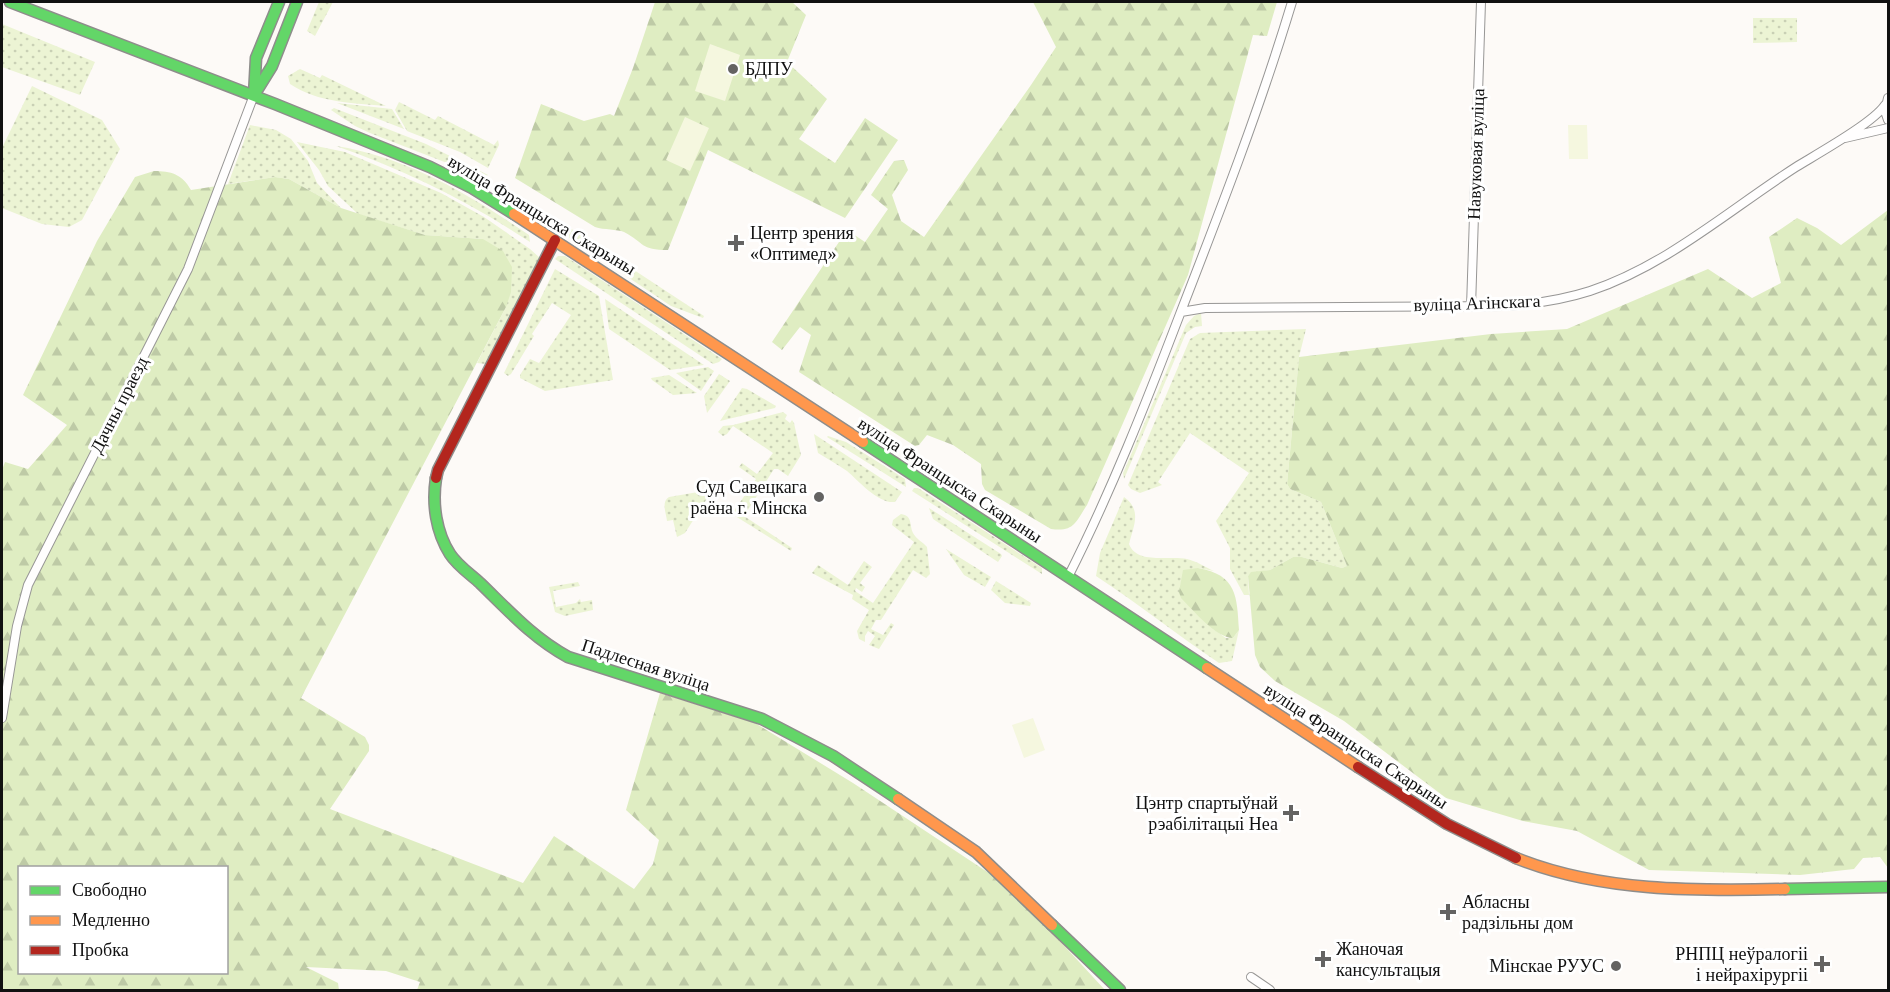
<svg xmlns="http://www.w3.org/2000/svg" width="1890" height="992" viewBox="0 0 1890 992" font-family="Georgia,serif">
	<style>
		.grass { fill: url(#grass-dots) }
		.forest { fill: url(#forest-firs); fill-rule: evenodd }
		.pitch { fill: #f5f7df }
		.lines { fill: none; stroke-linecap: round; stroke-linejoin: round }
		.street-casing { stroke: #979695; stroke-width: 10 }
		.fast-casing { stroke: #8e8d8b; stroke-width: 13 }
		.slow-casing { stroke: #8e8d8b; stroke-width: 13 }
		.jam-casing { stroke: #8e8d8b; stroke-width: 13 }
		.street { stroke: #fffefe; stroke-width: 8 }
		.fast { stroke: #63d668; stroke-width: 10 }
		.slow { stroke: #ff974d; stroke-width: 10 }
		.jam { stroke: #b3261e; stroke-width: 10 }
		.poi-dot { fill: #646362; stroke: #fff; stroke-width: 2 }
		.labels { text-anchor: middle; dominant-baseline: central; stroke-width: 6; stroke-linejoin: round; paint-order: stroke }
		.poi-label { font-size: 18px; fill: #111; stroke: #fff; text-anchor: start }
		.street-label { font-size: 18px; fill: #111; stroke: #fff }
	</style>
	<defs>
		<pattern id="grass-dots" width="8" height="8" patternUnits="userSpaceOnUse" patternTransform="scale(1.5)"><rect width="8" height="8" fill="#ecf4d4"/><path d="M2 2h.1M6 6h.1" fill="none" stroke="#c9d0b5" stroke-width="1.8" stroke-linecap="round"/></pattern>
		<pattern id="forest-firs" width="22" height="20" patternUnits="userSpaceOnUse" patternTransform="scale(1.5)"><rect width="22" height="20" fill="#dfedc2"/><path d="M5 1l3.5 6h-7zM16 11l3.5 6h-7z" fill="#becaa6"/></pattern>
	</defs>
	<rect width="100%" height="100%" fill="#fdfaf7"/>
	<path class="grass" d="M319,2H333L315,36L307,31Z
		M1753,18H1797V42L1753,43Z
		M2,24L95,62L80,95L2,67Z
		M300,69L320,78L322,75L386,106C354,103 318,103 290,84L288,76Z
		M32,86L102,120L120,149L82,220L69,227L42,224L2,208V148Z
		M399,102L435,120L438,116L494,145L498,140L499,145L488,168L460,152L407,131L395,110Z
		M337,103L392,109L404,129Z
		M334,108L426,144L488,175L481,178L447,163L370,133L355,126L331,110Z
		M250,125L276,130L291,139L308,161L317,183L341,208L289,179L275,177L228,184Z
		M297,142L345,152L441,193L484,217L530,249L540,258L485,364L477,363L506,307L483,239L425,235L358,214L328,186L319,170Z
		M336,146C407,157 470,195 529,235L530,242C468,201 407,171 336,146Z
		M567,226L704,316L703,318L671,306L568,237Z
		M558,256H565L722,359L719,362L713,364L555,259Z
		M555,269L599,296L613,380L545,391L520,378V375L530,359L539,363L571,315L552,303L532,334L534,336L511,374L508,376L504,373Z
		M605,299L704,365L670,370L609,329Z
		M1201,313L1202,326L1195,327L1186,333L1124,479L1123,473L1127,464L1186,325L1194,316Z
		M1306,329L1299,357L1287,484L1290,489L1321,502L1347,566L1342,568L1302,557H1293L1270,570L1251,573L1248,576L1249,595H1244L1230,569V548L1216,521L1249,473L1190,433L1158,482L1162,485L1140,493L1131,489L1128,485L1190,339L1200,333Z
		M708,367L714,371L701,391L676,373Z
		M719,374L730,381L707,413L704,396Z
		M669,375L697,393L673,395L652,380L651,378Z
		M742,388L747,389L776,406L775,408L720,421Z
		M783,412L787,415L785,419L790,423L792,420L794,423L801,455L788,476L778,469H774L744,516L792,548L791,551L732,514L756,479L739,467L742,463L757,474L773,453L733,426L727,434L723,436L718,432L723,426L733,425Z
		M814,434L902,492L895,502C878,504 859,481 847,471C838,465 828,459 818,453Z
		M828,436L846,442L905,479L906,487L827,437Z
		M914,488H918L1042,568V574L912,491Z
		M704,491L707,492L708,497L685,533L677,537L673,520L667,521C666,512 661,502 669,497Z
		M1124,497C1142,510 1134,525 1129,544C1137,565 1170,555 1187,559C1196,561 1205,567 1214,571L1198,568L1213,629L1226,638H1233L1239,630L1232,661L1219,663C1177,635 1139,604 1096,576L1100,553Z
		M929,508L1001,554L1002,556L998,562L933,519Z
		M901,514C913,516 909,524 913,533C916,539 923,542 927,547L930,574L926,578L913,570L881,620H876L871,629L883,635L891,623L894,625L879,649L869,645L875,636L868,631L865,636V642L859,639L857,631L869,610L852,599L853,595L812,573L818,565L848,585L864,561L872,567L860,583L865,587L862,592L856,588L855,591L873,603L914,542L892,525L893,520Z
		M946,549L991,577L985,587L964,575Z
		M996,581L1031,603L1030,606L1005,603L991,590Z
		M578,582L580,586L553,591L556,607L576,603L580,599L581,602L592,600L593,610L565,616L555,612L549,587Z"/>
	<path class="forest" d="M655,2H792L806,15L787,62L827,99L799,139L835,163L865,118L898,140L845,218L708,150L668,250C640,250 645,243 624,232C617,229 604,230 595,227L515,178L541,104L584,121L610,114L614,116L633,68Z
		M1033,2H1277L1267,36L1253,35L1188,275L1087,505C1075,523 1074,532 1051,529L985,490L982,484L981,464L953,445L927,435L919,445L915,446L799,372L811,335L800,327L782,350L772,342L847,230L865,242L888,209L871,195L894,161L904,160L908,170L892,195L901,221L924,237L1031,85L1056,47Z
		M154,171C171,171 182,174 191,190L275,177L289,179L341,208L425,235L483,239L503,251L512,267L511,292L506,307L301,698L365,737L369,745V751L330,809L523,883L554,836L634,889L653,864L659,840L626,810L660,693L755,723L853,783L1010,887L1105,990H417L420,982L386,971L306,967L338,983L339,990H2V470L5,462L28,469L67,425L23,395L97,241L135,177ZM20,868H226V972H20Z
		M1888,210V868L1880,857L1863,858L1854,869L1800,875L1649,870L1577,831L1523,821L1446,798L1344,721L1275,681L1260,667L1255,655L1248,576L1251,572L1270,570L1293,557H1302L1342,568L1347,566L1321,502L1290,489L1287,484L1299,357L1491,334L1567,329L1708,269L1752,298L1781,283L1769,237L1797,218L1817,228L1841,245Z
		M1198,568C1237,575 1237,596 1239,630L1233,638C1216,638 1193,610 1181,598L1179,592L1183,570Z"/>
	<path class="pitch" d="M710,44L740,55L725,101L695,91Z
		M685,117L709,128L690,171L666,160Z
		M1568,125H1587L1588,159H1569Z
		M1033,718L1045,750L1024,758L1012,725Z"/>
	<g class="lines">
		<defs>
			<path id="street" d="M1888,98L1885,111L1888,120
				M1845,138L1888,128
				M1471,307L1481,2
				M1181,312L1205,308L1505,306C1534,304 1562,300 1590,291C1666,266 1729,210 1796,167C1817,154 1873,123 1885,105
				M1068,577C1111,492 1146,403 1180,314C1220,211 1260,108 1292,2
				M2,718L17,626L28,585L188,269L254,95
				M1251,977L1270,990"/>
			<path id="fast" d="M10,2L275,104L430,167L472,188L514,214
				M254,95L272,66L297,2
				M254,95L256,58L279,2
				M863,442L1207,668
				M436,478C432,504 436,532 450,554C457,565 470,574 480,583C508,610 533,638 568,657L762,719L833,756L898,799
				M1785,889L1888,887
				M1052,925L1120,990"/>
			<path id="slow" d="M514,214L863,442
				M1207,668L1358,767
				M898,799L976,852L1052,925
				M1516,858C1600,892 1696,891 1785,889"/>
			<path id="jam" d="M436,478L438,470L555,240
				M1358,767L1447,824L1516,858"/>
		</defs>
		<use href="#street" class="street-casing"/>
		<use href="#fast" class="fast-casing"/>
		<use href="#slow" class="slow-casing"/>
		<use href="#jam" class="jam-casing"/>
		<use href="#street" class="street"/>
		<use href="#fast" class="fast"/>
		<use href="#slow" class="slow"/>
		<use href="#jam" class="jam"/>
	</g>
	<g class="poi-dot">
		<circle cx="733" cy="69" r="6"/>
		<path d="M733 234h6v6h6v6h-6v6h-6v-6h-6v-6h6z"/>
		<circle cx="819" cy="497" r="6"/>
		<path d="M1288 804h6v6h6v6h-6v6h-6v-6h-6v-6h6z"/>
		<path d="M1445 903h6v6h6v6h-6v6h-6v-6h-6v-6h6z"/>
		<path d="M1320 950h6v6h6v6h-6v6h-6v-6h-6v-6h6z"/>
		<path d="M1819 955h6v6h6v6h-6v6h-6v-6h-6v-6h6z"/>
		<circle cx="1616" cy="966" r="6"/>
	</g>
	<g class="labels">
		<g class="poi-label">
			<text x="745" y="69">БДПУ</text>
			<text x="750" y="233">Центр зрения<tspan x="750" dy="21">«Оптимед»</tspan></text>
			<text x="807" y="487" text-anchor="end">Суд Савецкага<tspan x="807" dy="21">раёна г. Мінска</tspan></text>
			<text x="1278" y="803" text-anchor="end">Цэнтр спартыўнай<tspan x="1278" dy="21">рэабілітацыі Неа</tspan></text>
			<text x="1462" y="902">Абласны<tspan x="1462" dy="21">радзільны дом</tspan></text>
			<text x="1336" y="949">Жаночая<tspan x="1336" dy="21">кансультацыя</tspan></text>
			<text x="1808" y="954" text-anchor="end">РНПЦ неўралогіі<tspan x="1808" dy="21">і нейрахірургіі</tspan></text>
			<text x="1604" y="966" text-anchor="end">Мінскае РУУС</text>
		</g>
		<g class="street-label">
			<text transform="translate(1476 154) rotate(-88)">Навуковая вуліца</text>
			<text transform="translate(542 215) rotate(31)">вуліца Францыска Скарыны</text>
			<text transform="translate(1477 303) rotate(-2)">вуліца Агінскага</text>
			<text transform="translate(119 405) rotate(-63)">Дачны праезд</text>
			<text transform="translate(950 480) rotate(33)">вуліца Францыска Скарыны</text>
			<text transform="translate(646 665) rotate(18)">Падлесная вуліца</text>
			<text transform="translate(1356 746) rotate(33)">вуліца Францыска Скарыны</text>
		</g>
	</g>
	<rect width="1890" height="992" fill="none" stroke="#111111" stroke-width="6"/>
	<rect x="18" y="866" width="210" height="108" fill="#ffffff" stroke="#a0a0a0" stroke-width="1.5"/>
	<rect x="30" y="886" width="30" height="9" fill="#63d668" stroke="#a0a0a0" stroke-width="1.5"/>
	<text x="72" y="896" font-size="18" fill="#111111">Свободно</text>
	<rect x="30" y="916" width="30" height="9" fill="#ff974d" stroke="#a0a0a0" stroke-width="1.5"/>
	<text x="72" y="926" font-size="18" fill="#111111">Медленно</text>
	<rect x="30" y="946" width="30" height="9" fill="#b3261e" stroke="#a0a0a0" stroke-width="1.5"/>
	<text x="72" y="956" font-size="18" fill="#111111">Пробка</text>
</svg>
